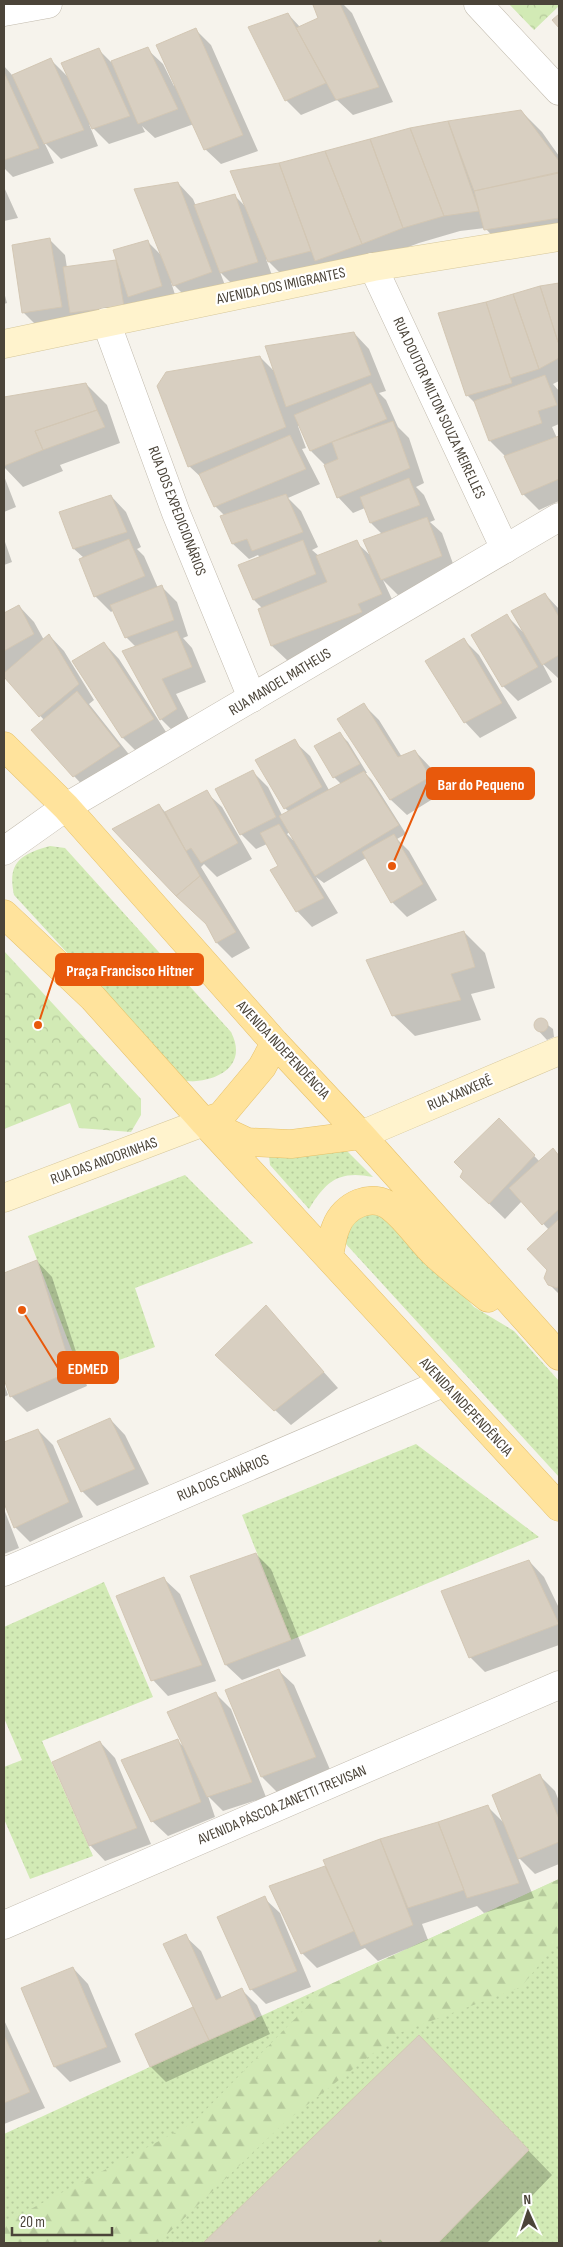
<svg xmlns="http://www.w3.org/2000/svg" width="563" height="2247" viewBox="0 0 563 2247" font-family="'Sofia Sans Condensed',sans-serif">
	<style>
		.grass { fill: url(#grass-dots) }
		.forest { fill: url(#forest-firs) }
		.park { fill: url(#park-crowns) }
		.shadow { fill: #0003; fill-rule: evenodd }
		.building { fill: #d8cfc1; stroke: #d3c7b4 }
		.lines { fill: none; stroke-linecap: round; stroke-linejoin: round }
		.minor-casing { stroke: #c2bbae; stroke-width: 29 }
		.tertiary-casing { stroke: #c2bbae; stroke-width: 29 }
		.secondary-casing { stroke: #d6c79b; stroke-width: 29 }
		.primary-casing { stroke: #e6c16a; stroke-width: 29 }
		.minor { stroke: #fff; stroke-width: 28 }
		.tertiary { stroke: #fff; stroke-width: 28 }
		.secondary { stroke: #fff3cd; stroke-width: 28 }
		.primary { stroke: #ffe39c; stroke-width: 28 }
		.labels { text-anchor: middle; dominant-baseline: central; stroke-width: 4.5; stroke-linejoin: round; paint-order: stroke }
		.street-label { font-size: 15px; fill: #4b4439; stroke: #fff }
		.leader { fill: none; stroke: #e8590c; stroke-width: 2 }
		.callout-dot { fill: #e8590c; stroke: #fff; stroke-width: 2 }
		.callout { fill: #e8590c; stroke: #e8590c; stroke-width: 2 }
		.callout-label { font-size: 16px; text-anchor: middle; font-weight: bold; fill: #fff }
	</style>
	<defs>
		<pattern id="grass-dots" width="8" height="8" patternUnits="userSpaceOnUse" patternTransform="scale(1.25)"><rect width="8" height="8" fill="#d2eab5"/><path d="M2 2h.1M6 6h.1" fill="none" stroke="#b6ca9c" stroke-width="1.8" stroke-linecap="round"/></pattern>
		<pattern id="forest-firs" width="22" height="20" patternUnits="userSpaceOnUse" patternTransform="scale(1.25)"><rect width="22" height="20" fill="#d2eab5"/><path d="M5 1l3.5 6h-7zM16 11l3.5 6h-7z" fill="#b6ca9c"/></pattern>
		<pattern id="park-crowns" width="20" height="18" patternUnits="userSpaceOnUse" patternTransform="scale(1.25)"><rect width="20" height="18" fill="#d2eab5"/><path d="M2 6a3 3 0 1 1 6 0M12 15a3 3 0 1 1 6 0" fill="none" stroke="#b6ca9c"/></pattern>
	</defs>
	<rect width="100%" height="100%" fill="#f6f3ec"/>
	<path class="grass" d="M50,846L65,848L231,1032C249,1067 215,1083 185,1081L14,895C7,862 21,854 50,846Z
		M343,1147L373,1177C339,1170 326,1181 309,1209L270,1165L269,1156Z
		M185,1175L253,1243L135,1288L155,1347L100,1367L80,1372L28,1236Z
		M361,1209L390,1217L474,1307L514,1331L559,1381V1477L345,1243L344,1234Z
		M416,1444L539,1537L291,1640L242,1515Z
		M104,1582L153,1697L42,1741L93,1856L30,1879L4,1819V1767L22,1760L4,1718V1627Z
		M559,1879V2243H4V2134Z"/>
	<path class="forest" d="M559,1879V1941L521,1987L399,2033L284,2123L158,2243H4V2225L12,2219L193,2123L327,1986Z"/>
	<path class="park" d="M509,4H559V6L534,30Z
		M4,951L141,1099V1115L131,1132L79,1128L70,1103L4,1129Z"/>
	<path class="shadow" d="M320,4H343L352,13L393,102L353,115L337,100L301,115L286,100L288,14L300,27L319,19L314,6Z
		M196,30L211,45L258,151L221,164L205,149L194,124L155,138L142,126L145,132L109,144L89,124L98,146L61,159L44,142L54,163L13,177L4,168V66L12,75L50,59L69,78L98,49L111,62L147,49L163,64L174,86Z
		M521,111L542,132L559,156V235L501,245L485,228L460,231L419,243L331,276L284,277L266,259L273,278L236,288L220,272L226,288L189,300L171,282L177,301L39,328L23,312L50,240L65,255L67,268L118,261L148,242L162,256L178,183L193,199L196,206L234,195L246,207L279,164L410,129L447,123L451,127Z
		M4,187L18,218L4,221Z
		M559,284V381L553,384L559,391V424L552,427L557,438L559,437V501L539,510L523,494L505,456L490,441L477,405L467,395L440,314Z
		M4,292L7,303L4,304Z
		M354,333L369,349L386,391L379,393L386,400L398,427L409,438L424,483L416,487L424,495L435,520L430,522L442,533L456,572L398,595L383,580L397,610L288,661L272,646L259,610L263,609L254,600L260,558L258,555L249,559L233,544L222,517L225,516L215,506L203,479L189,466L260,357L276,373ZM300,425L311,451L326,466L338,497L353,513L365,508L371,523L382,534L372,557L356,542L319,556L312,550L318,547L301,511L288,498L320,484L302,449L306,448L298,426Z
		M86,384L107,405L120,443L60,465L63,471L23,487L4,467V398Z
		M4,476L16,507L4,512Z
		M111,496L126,512L141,547L137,549L144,556L158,588L162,587L177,602L188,636L183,638L192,648L206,682L176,694L192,725L176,734L161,719L136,647L126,637L114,610L111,612L95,596L84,558L74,549L61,513Z
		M4,539L12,562L4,565Z
		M545,594L559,609V679L542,663L552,682L518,701L503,686L507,616L524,633Z
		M19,606L34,622L44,640L49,635L64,651L94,700L89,704L135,762L89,792L74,776L44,720L4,675V614Z
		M464,640L479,655L517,718L480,738L465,722Z
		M104,643L119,659L168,735L138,753L122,737Z
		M364,705L379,720L402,757L415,751L430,767L444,792L407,815L391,800L339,720Z
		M340,734L348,742L367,773H365L372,780L406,834L397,839L409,851L437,900L407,917L392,902L366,858L324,883L316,877L338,913L312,927L297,911L280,867L267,844L256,849L241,834L253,772L268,787L282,815L289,812L285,808L294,741L310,756L329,790L341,784L334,777ZM290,832L294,841L287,834Z
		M206,792L222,807L252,859L217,877L204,864L201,867L250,948L232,958L217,943L159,805L166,813Z
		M464,932L485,953L495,988L471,994L481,1020L415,1036L393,1015Z
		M540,1019L553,1029L554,1037L547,1040L535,1027L536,1022Z
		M514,1135L540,1162L553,1150L559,1157V1294L549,1284V1230L522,1201L505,1219L477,1192Z
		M37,1261L52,1277L87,1386L27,1412L11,1396L4,1375V1274Z
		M266,1307L338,1388L291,1425L232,1370Z
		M4,1384L8,1395L4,1397Z
		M110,1419L125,1435L149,1484L97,1506L82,1491Z
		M38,1430L53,1445L83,1517L30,1542L15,1527L4,1500V1444Z
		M4,1509L19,1548L4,1554Z
		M256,1554L271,1569L306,1656L242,1680L226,1665L192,1577Z
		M529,1561L544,1577L559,1608V1645L485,1672L470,1657Z
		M164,1579L180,1594L216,1681L168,1696L153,1680Z
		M278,1670L294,1685L331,1772L277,1792L262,1777Z
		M215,1693L231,1709L266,1797L223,1811L208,1796L215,1817L168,1836L152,1821L177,1740L185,1748Z
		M100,1742L115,1758L151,1844L105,1861L90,1845Z
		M539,1775L555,1791L559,1801V1864L535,1874L517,1856L534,1898L484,1913L477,1906L422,1924L428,1940L378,1961L365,1948L317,1968L302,1953L270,1887L327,1866L324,1861L488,1807L506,1825Z
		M264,1898L280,1913L311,1987L266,2004L251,1989Z
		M185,1936L201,1951L222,1998L242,1990L257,2005L270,2034L166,2082L151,2067L137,2035L195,2008Z
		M73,1968L88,1984L121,2062L70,2082L55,2067Z
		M4,2020L45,2108L4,2124Z
		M419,2037L552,2175L487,2243H205Z"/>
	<path class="building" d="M316,4H340L379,87L336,100L296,28L318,18L313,5Z
		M288,13L326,83L285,101L248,27Z
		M559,14V28L552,20Z
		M196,28L243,135L204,150L156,45Z
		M148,47L178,109L138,124L111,61Z
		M99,48L130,116L92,129L61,63Z
		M51,58L84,130L44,144L12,75Z
		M4,72L39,148L4,160Z
		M521,110L559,161V173L474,191L448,121Z
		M448,121L479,211L444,216L410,128Z
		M410,128L444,216L403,228L370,139Z
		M370,139L403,228L362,244L325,151Z
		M325,151L362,244L315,261L279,163Z
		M279,163L311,251L268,262L230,171Z
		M559,172V218L484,230L474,191Z
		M178,182L212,272L173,286L134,189Z
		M235,194L258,262L220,273L194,205Z
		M50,238L62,307L22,313L12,245Z
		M148,240L162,286L128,297L113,250Z
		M116,260L124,306L70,313L63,267Z
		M559,283V342H558L540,286Z
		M540,286L559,345V358L539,369L513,294Z
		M513,294L539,369L510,378L486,302Z
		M486,302L512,383L466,396L438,313Z
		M354,332L371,375L286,407L265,346Z
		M260,356L286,427L188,467L157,386L166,372Z
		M545,375L557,405L538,411L542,423L489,441L474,401Z
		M86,383L97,410L35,431L43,450L4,466V397Z
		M371,383L387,419L310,451L294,415Z
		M97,410L105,427L43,450L35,431Z
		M393,421L410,468L337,498L324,465L338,459L332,442Z
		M290,435L306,469L214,507L199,474Z
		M559,436V479L522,495L504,456Z
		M409,478L420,505L370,523L360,497Z
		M286,494L303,532L252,551L247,539L232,544L220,516Z
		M111,495L127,532L73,549L59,512Z
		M427,517L442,556L381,580L363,540Z
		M129,539L145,576L94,597L79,559Z
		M303,540L316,574L253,600L238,565Z
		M357,540L382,594L358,604L362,612L271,646L258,609L327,582L316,556Z
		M162,585L174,620L125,638L110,605Z
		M545,593L559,617V655L542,665L511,611Z
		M19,605L34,634L4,651V613Z
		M507,614L538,667L502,687L471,635Z
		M177,631L192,667L162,679L177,709L160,720L122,651Z
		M49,634L79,684L39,717L4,677V673Z
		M464,638L502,703L464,723L425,661Z
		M104,642L154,719L122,738L72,661Z
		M77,691L120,746L73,777L31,730Z
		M364,703L398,757L415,750L430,777L390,800L337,719Z
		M340,732L360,764L333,778L314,746Z
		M295,739L322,787L284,809L255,760Z
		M253,770L276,817L240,835L215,789Z
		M364,771L399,825L315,876L279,816Z
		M207,790L238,843L201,863L191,848L186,851L165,812Z
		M159,804L200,876L176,896L112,829Z
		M279,824L324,898L296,912L270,870L278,866L260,833Z
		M394,834L423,884L391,903L362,852Z
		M200,876L236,932L216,943L206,924L176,896Z
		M464,931L475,967L451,974L461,1000L392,1016L366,960Z
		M534 1025a7 7 0 1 1 14 0a7 7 0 1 1-14 0Z
		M499,1118L535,1155L489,1204L460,1177L463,1171L454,1162Z
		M553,1148L559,1156V1209L542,1225L509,1188Z
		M559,1219V1285L557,1288L548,1285L544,1278L547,1270L527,1249Z
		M37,1260L72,1371L10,1397L4,1379V1273Z
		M266,1305L324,1372L274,1411L215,1355Z
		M110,1418L135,1469L81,1492L57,1441Z
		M38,1429L69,1502L14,1528L4,1503V1442Z
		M256,1553L291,1640L225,1665L190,1576Z
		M529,1560L559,1624L469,1658L441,1591Z
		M164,1577L202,1665L151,1681L116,1596Z
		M279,1669L316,1757L261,1777L225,1690Z
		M216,1692L252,1782L207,1797L167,1712Z
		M178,1739L201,1802L151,1822L121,1760Z
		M100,1741L137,1828L89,1846L52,1762Z
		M540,1774L559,1819V1842L518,1859L492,1795Z
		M488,1805L519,1883L467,1898L438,1822Z
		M438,1822L464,1890L408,1908L380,1839Z
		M380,1839L413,1925L361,1946L323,1860Z
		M325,1866L354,1931L301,1954L269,1886Z
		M265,1896L297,1971L250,1990L217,1917Z
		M186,1934L216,2000L242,1988L256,2019L209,2040L163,1944Z
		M73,1967L107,2047L54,2067L21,1988Z
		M193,2007L209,2040L150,2067L135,2034Z
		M4,2035L30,2092L4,2103Z
		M419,2035L529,2150L438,2243H384L380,2239L376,2243H203Z"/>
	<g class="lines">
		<defs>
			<path id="minor" d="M4,12L48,4
				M373,267L505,549
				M106,322L176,513L252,698
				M4,1572L443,1383
				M4,1925L559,1685"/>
			<path id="tertiary" d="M478,4L559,91
				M4,851L66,807L559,517"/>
			<path id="secondary" d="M4,344L373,267L559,237
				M361,1135L559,1051
				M4,1198L204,1122"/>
			<path id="primary" d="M4,746L66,807L275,1043L361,1135L559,1356
				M4,914L93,998L204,1122L559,1507
				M204,1122L221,1116L262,1067L275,1043
				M215,1127L247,1142L291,1144L361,1135
				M329,1256C331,1247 332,1236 336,1227C344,1205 372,1192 391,1207C408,1220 420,1240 435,1254C452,1270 471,1284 488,1298"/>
		</defs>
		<use href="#minor" class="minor-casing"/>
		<use href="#tertiary" class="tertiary-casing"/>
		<use href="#secondary" class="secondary-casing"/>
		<use href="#primary" class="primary-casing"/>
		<use href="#minor" class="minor"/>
		<use href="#tertiary" class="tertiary"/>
		<use href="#secondary" class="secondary"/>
		<use href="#primary" class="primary"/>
	</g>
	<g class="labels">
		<g class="street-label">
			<text transform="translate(281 286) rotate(-12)">AVENIDA DOS IMIGRANTES</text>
			<text transform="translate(439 408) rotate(65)">RUA DOUTOR MILTON SOUZA MEIRELLES</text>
			<text transform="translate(177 511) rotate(69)">RUA DOS EXPEDICIONÁRIOS</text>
			<text transform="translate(280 682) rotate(-31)">RUA MANOEL MATHEUS</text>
			<text transform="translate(283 1050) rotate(47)">AVENIDA INDEPENDÊNCIA</text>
			<text transform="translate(460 1093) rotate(-23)">RUA XANXERÊ</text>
			<text transform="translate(104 1161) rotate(-20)">RUA DAS ANDORINHAS</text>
			<text transform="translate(466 1407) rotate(47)">AVENIDA INDEPENDÊNCIA</text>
			<text transform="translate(223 1478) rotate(-23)">RUA DOS CANÁRIOS</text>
			<text transform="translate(282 1805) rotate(-23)">AVENIDA PÁSCOA ZANETTI TREVISAN</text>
		</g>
	</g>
	<path class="leader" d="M392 866L427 784M38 1025L56 970M22 1310L58 1368"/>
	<g class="callout-dot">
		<circle cx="392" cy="866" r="5"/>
		<circle cx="38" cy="1025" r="5"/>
		<circle cx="22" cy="1310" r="5"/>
	</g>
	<g class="callout">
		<rect x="427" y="768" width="107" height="31" rx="5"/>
		<rect x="56" y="954" width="147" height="31" rx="5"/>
		<rect x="58" y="1352" width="60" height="31" rx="5"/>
	</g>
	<g class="callout-label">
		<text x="481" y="790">Bar do Pequeno</text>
		<text x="130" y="976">Praça Francisco Hitner</text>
		<text x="88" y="1374">EDMED</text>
	</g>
	<rect width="563" height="2247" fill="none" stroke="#4b4439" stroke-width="10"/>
	<g transform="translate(528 2212) rotate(357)" stroke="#ffffff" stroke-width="4" paint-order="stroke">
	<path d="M0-4L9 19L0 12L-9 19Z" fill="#4b4439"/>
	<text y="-8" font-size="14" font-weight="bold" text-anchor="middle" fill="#4b4439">N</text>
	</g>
	<path d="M12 2227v8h100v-8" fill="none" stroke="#4b4439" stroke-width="2.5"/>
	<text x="20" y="2227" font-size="15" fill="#4b4439" stroke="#ffffff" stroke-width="4" paint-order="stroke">20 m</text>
</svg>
